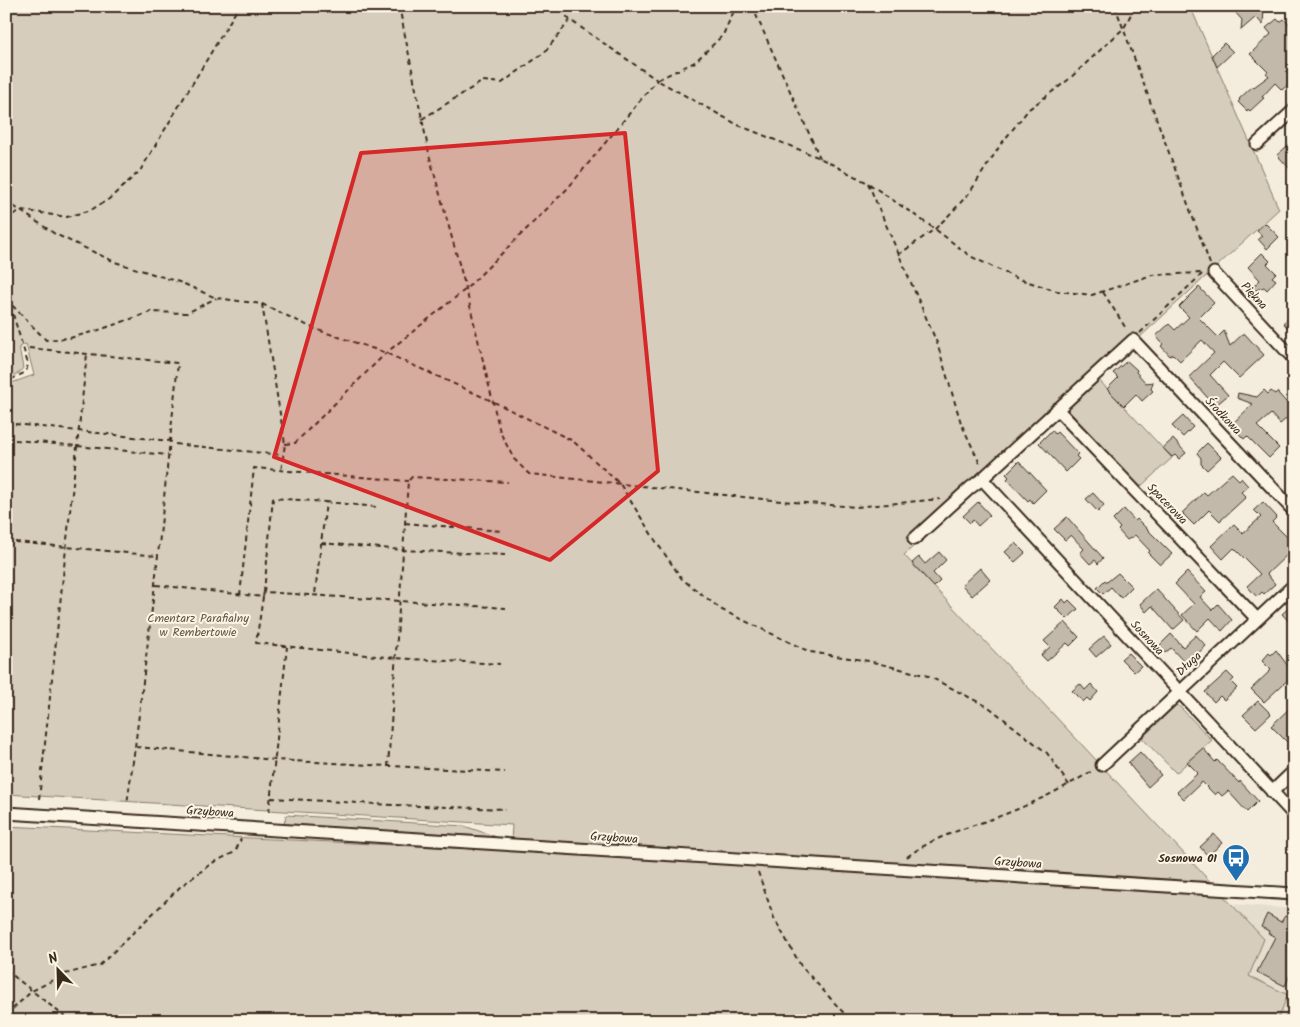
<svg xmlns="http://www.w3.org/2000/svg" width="1300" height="1027" viewBox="0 0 1300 1027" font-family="Kalam,sans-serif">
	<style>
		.built { fill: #e5ddce }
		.green { fill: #d6cdbd; stroke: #887c6e }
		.building { fill: #c3b9aa; stroke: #3b2a1e }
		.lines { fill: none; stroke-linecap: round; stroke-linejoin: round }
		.minor-casing { stroke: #3b2a1e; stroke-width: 15 }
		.path { stroke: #3b2a1e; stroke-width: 2; stroke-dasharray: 5 4; stroke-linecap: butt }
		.minor { stroke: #fcf5e5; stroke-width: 11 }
		.marked { fill: #d62828; fill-opacity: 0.2; stroke: #d62828; stroke-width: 4; stroke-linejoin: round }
		.labels { text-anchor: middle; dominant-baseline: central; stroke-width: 4; stroke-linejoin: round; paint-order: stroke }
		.street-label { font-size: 12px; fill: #3b2a1e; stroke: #fcf5e5 }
		.park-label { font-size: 12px; fill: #625346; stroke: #fcf5e5 }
		.poi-label { font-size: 12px; font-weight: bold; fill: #3b2a1e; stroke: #fcf5e5; text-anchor: end }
	</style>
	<rect width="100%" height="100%" fill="#f4eddd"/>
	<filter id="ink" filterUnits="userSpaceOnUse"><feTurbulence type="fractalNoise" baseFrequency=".02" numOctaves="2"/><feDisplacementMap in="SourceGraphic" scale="10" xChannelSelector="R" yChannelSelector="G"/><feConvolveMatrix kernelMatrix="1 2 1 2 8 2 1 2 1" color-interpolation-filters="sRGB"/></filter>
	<g filter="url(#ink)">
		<path class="built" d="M1231,904L1294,909V1021H1277L1287,995L1249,977L1264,939Z"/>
		<path class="green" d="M6,6H1190L1279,209L1139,338L1137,334L1132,335L1050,411L908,537L915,545L904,555L1264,939L1249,976L1288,995L1277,1021H6V826L495,850L511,844L512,825L6,794V385L34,375L26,344L19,347L23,368L19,373L6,378Z
			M1097,378L1172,458L1140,487L1065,407Z
			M1177,704L1212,740L1176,773L1142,738Z
			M286,815L464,826L497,837L284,824Z"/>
		<path class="building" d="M1241,6H1266L1264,8L1263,25L1256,17L1241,30L1242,20L1235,12Z
			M1277,19L1280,22L1284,19L1294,29V79L1282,90L1275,83L1262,97L1264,98L1250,111L1248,109L1247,111L1238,102L1240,100L1239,99L1253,86L1254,87L1269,76L1266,73L1268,72L1250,54L1271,34L1266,28Z
			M1224,43L1233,52L1217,67L1212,55Z
			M1294,140V173L1277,155Z
			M1265,223L1279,237L1267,249L1258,239L1262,236L1257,230Z
			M1262,253L1270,261L1267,264L1276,273L1272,277L1276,280L1267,290L1264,287L1246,294L1260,280L1248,267Z
			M1199,287L1214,303L1199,318L1218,337L1224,331L1230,346L1244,333L1264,355L1239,378L1223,362L1210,375L1228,395L1215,406L1189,377L1214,353L1202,340L1180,361L1173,354L1170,356L1161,346L1163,344L1156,336L1169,324L1175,330L1189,317L1179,307Z
			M1294,313V333L1283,323Z
			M1127,361L1137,370L1136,372L1146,383L1153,382L1151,389L1153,391L1142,401L1136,394L1124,406L1107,389L1118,378L1113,373Z
			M1264,390L1268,394L1271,391L1275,394L1277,392L1294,411V427L1286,419L1280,424L1271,414L1257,426L1279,448L1269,458L1247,436L1244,439L1231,425L1253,404L1237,398L1238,393L1257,397Z
			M1183,416L1193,427L1183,437L1172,426Z
			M1052,430L1055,434L1057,432L1078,454L1076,456L1079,459L1066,472L1039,443Z
			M1173,439L1186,453L1179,459L1175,455L1172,457L1163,448Z
			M1207,443L1221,457L1207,470L1201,464V458L1197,453Z
			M1019,461L1046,490L1033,503L1030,499L1028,501L1007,479L1009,477L1006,474Z
			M1232,473L1239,480L1241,478L1248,486L1241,492L1246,497L1220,521L1209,510L1194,525L1182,513L1204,492L1207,495Z
			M1093,493L1104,505L1098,512L1086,499Z
			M978,502L990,515L978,526L973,520L970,523L963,516Z
			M1263,502L1277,517L1272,522L1288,538L1294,533V558L1289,553L1267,574L1275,584L1264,594L1262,592L1257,597L1247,586L1260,574L1234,548L1223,559L1211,546L1234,524L1243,533L1261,517L1254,510Z
			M1124,509L1135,521L1137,519L1172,554L1160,565L1148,553L1150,551L1135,535L1127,540L1118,530L1120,528L1113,520Z
			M1067,517L1103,558L1098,564L1095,560L1090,564L1080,553L1084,549L1071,535L1065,540L1054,529Z
			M1015,543L1025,553L1015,562L1005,552Z
			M939,552L946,560L933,573L940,581L934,587L912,563L919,557L925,564Z
			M980,568L990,580L972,596L962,585Z
			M1187,572L1206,592L1200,597L1212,610L1218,604L1232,620L1222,631L1210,618L1197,631L1182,615L1194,604L1175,584Z
			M1118,573L1132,587L1121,598L1111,587L1103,594L1097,588L1105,580L1107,582Z
			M1156,589L1184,620L1173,630L1152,606L1146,612L1140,604Z
			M1063,599L1066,603L1069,600L1078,609L1067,619L1055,607Z
			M1294,603V627L1282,614Z
			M1065,622L1079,637L1070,646L1067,643L1047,661L1041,655L1050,647L1044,641Z
			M1171,634L1183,647L1196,635L1206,646L1186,664L1171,648L1165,653L1159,646Z
			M1104,636L1111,644L1096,657L1089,649Z
			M1276,650L1294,674L1264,702L1251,689L1271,670L1262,661L1269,653L1271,655Z
			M1128,653L1141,666L1134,672L1121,659Z
			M1227,672L1234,679L1231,682L1237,688L1224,700L1220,696L1214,702L1205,692Z
			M1080,684L1085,690L1091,684L1098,692L1090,701L1087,698L1083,702L1072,691Z
			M1258,701L1271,714L1256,728L1243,715Z
			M1294,704V738L1288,743L1271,726Z
			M1203,748L1215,762L1217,760L1239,783L1240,781L1258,801L1247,812L1228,791L1222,796L1218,792L1215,795L1202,782L1184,799L1177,792L1198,773L1187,762Z
			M1140,752L1161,775L1148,787L1128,763Z
			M1214,834L1222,843L1208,856L1200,847Z
			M1267,914L1281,922L1285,916L1294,920V967L1285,986L1257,972L1275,937L1268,933L1269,931L1261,927Z"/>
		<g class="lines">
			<defs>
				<path id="minor" d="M1257,144L1294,110
					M1214,273L1294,359
					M1057,409L1257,619
					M982,479L1294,815
					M914,539L970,488L982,479L1133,340L1294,511
					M1102,765L1294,585
					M1272,792L1294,771
					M6,813L1294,894
					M1293,1016H1294"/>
			</defs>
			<use href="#minor" class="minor-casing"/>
			<path class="path" d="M399,6L430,158L466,289L500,432L514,459L529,474L781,501L856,507L940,499
				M739,6L732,15L723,35L695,62L657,80L738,125L820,158L868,183L935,229L970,256L1016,278L1057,291L1092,295L1152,275L1202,273
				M752,6L820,158
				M1115,6L1210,264
				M422,119L483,81L502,83L545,52L570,20
				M868,183L937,343L961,423L981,466
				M6,201L55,234L115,262L182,283L216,298L262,304L315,329L386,353L494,402L573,441L620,484L655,540L682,579L722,610L810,652L869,661L928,676L990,708L1047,753L1069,785
				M6,219L21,210L67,217L91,210L109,199L140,171L239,6
				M898,255L935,229L953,211L970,192L1001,144L1029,109L1068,80L1124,28L1135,6
				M6,288L9,301L28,364L26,372L6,382
				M1103,292L1127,330
				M6,299L46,340L70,338L99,330L151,312L187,313L216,298
				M262,304L285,444L281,471
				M1140,333L1202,274
				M29,348L178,363L155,584L135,747L127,804
				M6,423L170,441L174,444L283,455
				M6,439L168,455
				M285,444L295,443L386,353L466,289L568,188L657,80L570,20L557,6
				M326,502L377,507
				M405,523L502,531
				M6,541L158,556
				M321,543L403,550L505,555
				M156,585L263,597L264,592L506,608
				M264,592L273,498L326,502L315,594
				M240,595L254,468L408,481
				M263,597L256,643L395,658L500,664
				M136,747L275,760L505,772
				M388,767L408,481L412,477L508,482
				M271,798L394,805L506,809
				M39,799L87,354
				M269,812L287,647
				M907,857C938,833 977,826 1013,811C1040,800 1067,786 1092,771
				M758,872L774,918L801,966L851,1021
				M6,970L70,1021
				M6,1015L32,991L65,974L100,965L180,887L212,863L235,852L241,839"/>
			<use href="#minor" class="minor"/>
		</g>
	</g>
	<path class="marked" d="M625,133L658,471L550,560L274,457L361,153Z"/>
	<defs>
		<symbol id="bus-pin" viewBox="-11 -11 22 30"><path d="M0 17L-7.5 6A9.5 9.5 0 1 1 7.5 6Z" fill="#1f6fb2" stroke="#fcf5e5"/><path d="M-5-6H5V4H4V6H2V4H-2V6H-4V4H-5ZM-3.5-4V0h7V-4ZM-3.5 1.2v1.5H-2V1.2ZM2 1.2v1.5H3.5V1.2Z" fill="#fff"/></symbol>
	</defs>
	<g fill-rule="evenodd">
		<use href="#bus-pin" x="1220" y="842" width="32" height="43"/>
	</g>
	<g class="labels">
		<g class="street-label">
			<text transform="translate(1254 296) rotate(47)">Piękna</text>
			<text transform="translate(1223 416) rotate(47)">Środkowa</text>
			<text transform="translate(1167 504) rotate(46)">Spacerowa</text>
			<text transform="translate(1147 638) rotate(47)">Sosnowa</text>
			<text transform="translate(1189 664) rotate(-43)">Długa</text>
			<text transform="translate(210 812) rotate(4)">Grzybowa</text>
			<text transform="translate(614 838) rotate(4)">Grzybowa</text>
			<text transform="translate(1018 863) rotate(4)">Grzybowa</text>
		</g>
		<g class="park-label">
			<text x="198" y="618">Cmentarz Parafialny<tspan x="198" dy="14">w Rembertowie</tspan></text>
		</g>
		<g class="poi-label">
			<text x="1217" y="858">Sosnowa 01</text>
		</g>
	</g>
	<rect width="1300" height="1027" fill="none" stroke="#fcf5e5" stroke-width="25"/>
	<rect x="12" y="12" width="1275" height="1002" fill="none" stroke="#3b2a1e" stroke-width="2" filter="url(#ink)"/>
	<g transform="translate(58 970) rotate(337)" stroke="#fcf5e5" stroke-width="4" paint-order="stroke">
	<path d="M0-4L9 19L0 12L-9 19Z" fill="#3b2a1e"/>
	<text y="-8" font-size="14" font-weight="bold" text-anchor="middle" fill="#3b2a1e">N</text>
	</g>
</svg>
